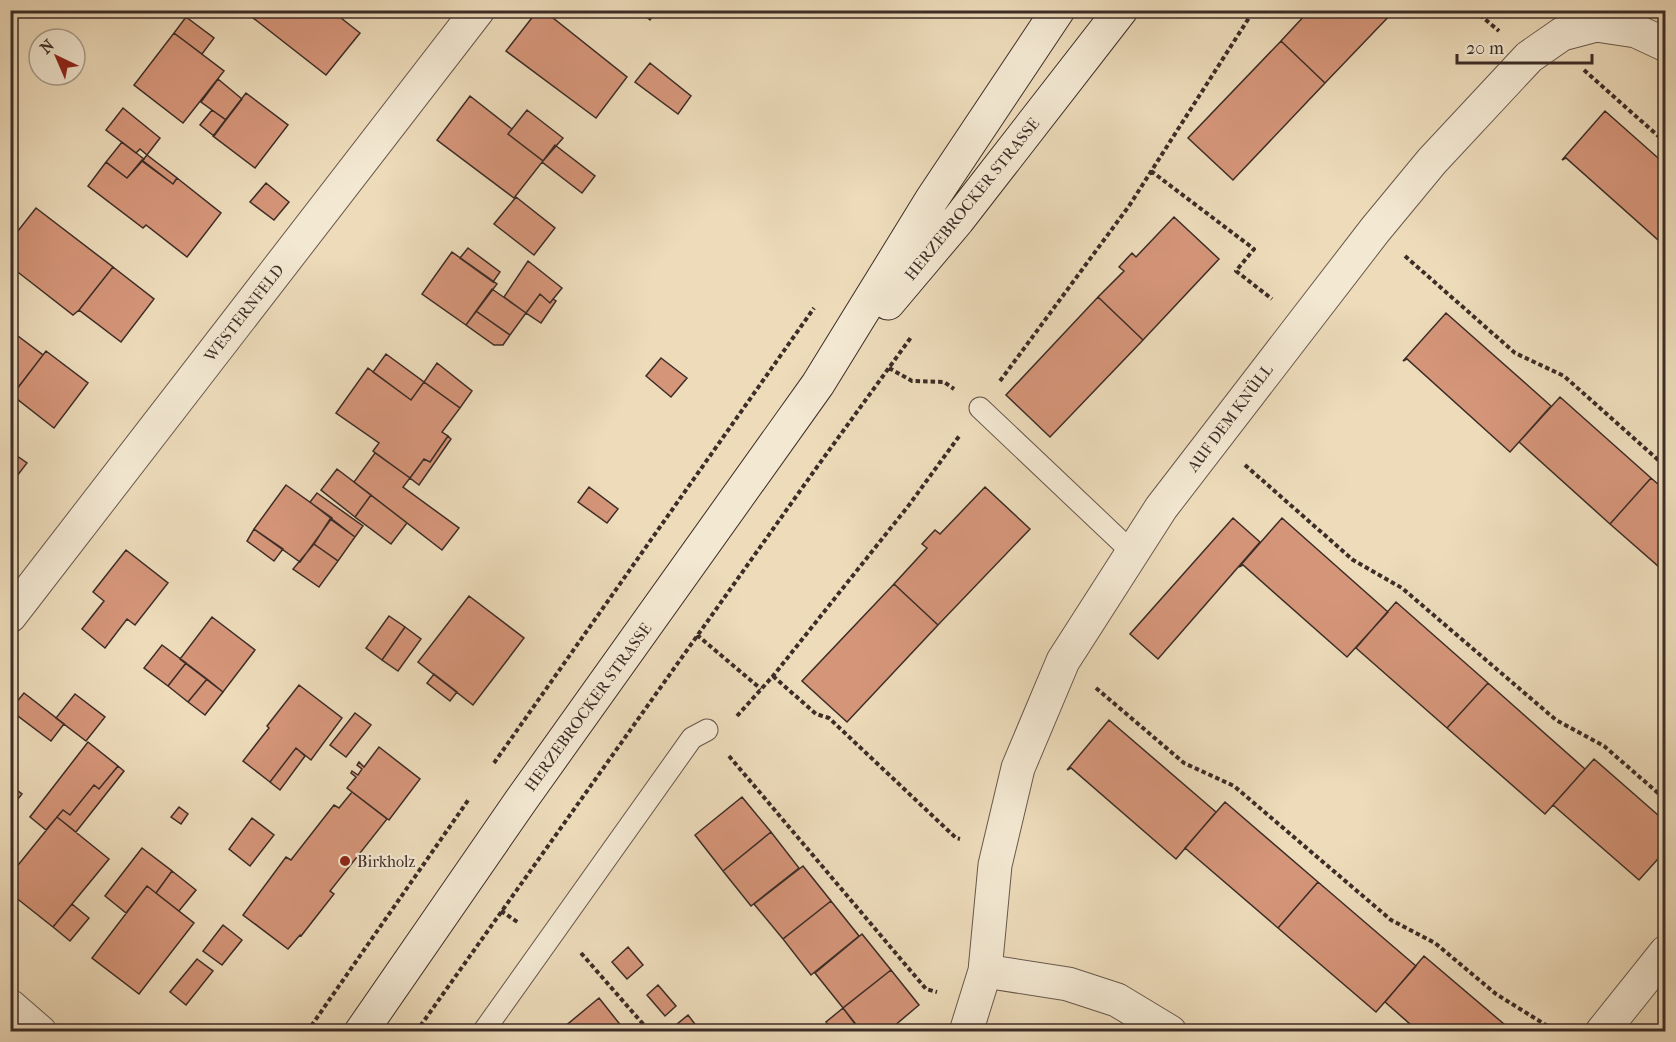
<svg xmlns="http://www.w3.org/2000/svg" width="1676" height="1042" viewBox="0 0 1676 1042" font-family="'IM FELL French Canon',serif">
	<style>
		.building { fill: #d59579; stroke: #3d2d27; stroke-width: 1.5 }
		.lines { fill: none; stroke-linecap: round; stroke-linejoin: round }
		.service-casing { stroke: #69584c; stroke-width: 23 }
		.minor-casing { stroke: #69584c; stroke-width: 35 }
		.secondary-casing { stroke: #3d2d27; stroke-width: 35 }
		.path { stroke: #3d2d27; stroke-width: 4; stroke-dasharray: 4.5 3; stroke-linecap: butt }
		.service { stroke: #f3e8d2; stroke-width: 21 }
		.minor { stroke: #f3e8d2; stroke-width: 33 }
		.secondary { stroke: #f3e8d2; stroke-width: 33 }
		.poi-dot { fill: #8f2418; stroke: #f3e8d2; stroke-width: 2 }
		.labels { text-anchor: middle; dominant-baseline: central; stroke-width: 4.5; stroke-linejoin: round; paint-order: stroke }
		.street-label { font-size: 16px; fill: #3d2d27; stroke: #f3e8d2 }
		.poi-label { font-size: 16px; fill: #3d2d27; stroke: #f3e8d2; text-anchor: start }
	</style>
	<rect width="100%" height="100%" fill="#eddbba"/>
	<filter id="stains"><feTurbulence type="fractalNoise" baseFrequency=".00333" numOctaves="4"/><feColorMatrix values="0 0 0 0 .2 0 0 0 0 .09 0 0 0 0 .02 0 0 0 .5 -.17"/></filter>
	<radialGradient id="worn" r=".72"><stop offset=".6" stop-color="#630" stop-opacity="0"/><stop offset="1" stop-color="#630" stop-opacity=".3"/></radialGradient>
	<path class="building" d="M243,10H331L360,33L326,75Z
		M538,10H543L627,77L596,118L506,51Z
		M638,10H657L650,20Z
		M1302,10H1395L1325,83L1281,41L1306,14Z
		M186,17L214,38L202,54L174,33Z
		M174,33L224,71L183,123L134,85Z
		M1281,41L1325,83L1233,180L1188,138Z
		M650,63L691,96L678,114L635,82Z
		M218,79L242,99L226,120L201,102Z
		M246,93L288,125L255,168L213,136Z
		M470,96L512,129L508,134L543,161L514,198L437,140Z
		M123,108L160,138L147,155L140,149L136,153L106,130Z
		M212,110L226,120L214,136L200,125Z
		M527,110L563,138L543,161L508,134Z
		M1605,111L1666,165V247L1566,158L1562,160Z
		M122,142L144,159L127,178L106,162Z
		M555,145L595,176L582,193L542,162Z
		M147,155L177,178L173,184L142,161Z
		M142,160L173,184L177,178L221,213L187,257L146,225L143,228L88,186L106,162L127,178Z
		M266,183L289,202L274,220L250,202Z
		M516,197L555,228L534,255L494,224Z
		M36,208L113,267L79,310L73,315L10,266V241Z
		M1174,217L1219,259L1143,340L1098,297L1124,271L1119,267L1132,253L1136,257Z
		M468,248L500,272L493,282L460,258Z
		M452,252L497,284L466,325L422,294Z
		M528,261L562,288L550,303L540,294L526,313L504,297Z
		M113,267L154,299L121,342L79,310Z
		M492,289L526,313L510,335L476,311Z
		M540,294L550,303L553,299L556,301L541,323L526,313Z
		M1098,297L1143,340L1050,437L1006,395Z
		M476,311L510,335L503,345H494L466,325Z
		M1446,313L1551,406L1510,452L1407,359L1403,361Z
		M10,330L43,355L14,393L10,390Z
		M46,351L88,383L54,428L12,395Z
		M386,354L424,382L411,400L373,372Z
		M661,358L687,378L671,397L646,376Z
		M437,363L472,391L460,408L424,382Z
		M368,368L411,400L424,382L460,408L442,432L448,436L430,462L424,459L410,478L373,451L379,443L336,413Z
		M1560,397L1651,478L1610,524L1519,442Z
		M448,436L451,439L419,485L410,478L424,459L430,462Z
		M10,451L27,463L10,485Z
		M375,453L410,478L403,487L459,528L442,550L354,482Z
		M337,469L371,495L355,517L321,490Z
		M1651,478L1666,491V573L1610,524Z
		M286,485L332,518L300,562L254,529Z
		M589,487L618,509L607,523L578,502Z
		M985,487L1030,529L938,625L894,584L927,548L922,544L935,530L940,534Z
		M317,493L363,526L355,537L310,502Z
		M371,495L407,523L391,544L355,517Z
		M1233,518L1260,542L1158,659L1130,634Z
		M1282,518L1388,612L1347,657L1243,565L1239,567Z
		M330,519L355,537L338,561L314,544Z
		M254,529L283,549L274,561L247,541Z
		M314,544L338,561L319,587L293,569Z
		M126,550L168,583L135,625L127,619L105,648L82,629L104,601L93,592Z
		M894,584L938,625L847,722L802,681Z
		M469,596L524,638L473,705L418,662Z
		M1396,602L1488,683L1447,728L1356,648Z
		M389,616L405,627L382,660L366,648Z
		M212,617L255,650L223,692L180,659Z
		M405,627L421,639L398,671L382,660Z
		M162,645L186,663L168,686L144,668Z
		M186,663L207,679L188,702L168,686Z
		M434,674L457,692L450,701L427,683Z
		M207,679L223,692L205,715L188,702Z
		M1488,683L1585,769L1545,814L1447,728Z
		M299,685L342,718L311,760L296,748L270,782L243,761L269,728L267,726Z
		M24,693L64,724L51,741L10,710Z
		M75,694L105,717L86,741L56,718Z
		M355,713L371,725L346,757L330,745Z
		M1109,720L1216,812L1176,859L1071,768L1067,770Z
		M88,742L118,766L99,789L94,785L70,815L63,810L46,830L30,817Z
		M379,747L420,779L389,820L347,788L356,777L351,773L352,771L358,775L362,769L357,765L359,762L364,767Z
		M296,748L305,756L280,790L270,782Z
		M1594,759L1666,822V850L1639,880L1553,805Z
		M118,766L124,771L76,832L57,817L63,810L70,815L94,785L99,789Z
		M10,785L22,794L10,809Z
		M352,792L387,819L330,891L334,894L301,936L300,935L288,949L243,915L286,857L291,860L334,805L339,808Z
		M742,797L771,832L723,871L695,835Z
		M1225,802L1318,882L1278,928L1185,848Z
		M179,807L188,814L181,824L171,817Z
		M57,817L109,859L53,927L10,893V875Z
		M252,818L274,835L250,866L229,849Z
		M771,832L799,868L751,906L723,871Z
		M142,848L172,871L156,893L147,886L126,913L105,896Z
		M803,866L831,901L783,939L754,904Z
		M172,871L196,890L179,911L156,893Z
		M1318,882L1416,966L1376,1012L1278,928Z
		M147,886L194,923L139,994L92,958Z
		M831,901L859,936L811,975L783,939Z
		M72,904L89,918L70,941L53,927Z
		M223,925L242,940L222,965L203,951Z
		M862,934L891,970L843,1008L815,973Z
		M628,947L643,965L627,979L612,962Z
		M1424,956L1511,1030L1510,1032H1419L1385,1002Z
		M197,959L213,971L186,1005L170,992Z
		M891,970L919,1005L887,1032H861L843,1008Z
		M658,985L676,1006L665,1016L647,995Z
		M599,998L626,1032H558Z
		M843,1008L858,1027L852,1032H833L826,1022Z
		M688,1015L701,1032H674L671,1029Z"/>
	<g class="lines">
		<defs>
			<path id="service" d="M980,408L1133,553
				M483,1032L692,738L707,730"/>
			<path id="minor" d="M10,616L478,10
				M985,971L1068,984L1117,1000L1170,1032
				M10,1006L40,1032
				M966,1032L985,971L995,865L1018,768L1063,661L1161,508L1375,230L1432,161L1529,57L1562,34L1596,25L1636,31L1666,45
				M1602,1032L1666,952"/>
			<path id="secondary" d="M888,303L958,220L1121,10
				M361,1032L522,799L818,384L932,199L1058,10"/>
		</defs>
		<use href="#service" class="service-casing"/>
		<use href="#minor" class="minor-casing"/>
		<use href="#secondary" class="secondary-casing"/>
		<path class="path" d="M1474,10L1499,31
			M1584,70L1666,143
			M1151,171L1254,249L1236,271L1272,299
			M1405,256L1515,353L1564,376L1666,467
			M889,368L912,381L944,382L954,389
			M1000,381L1129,206L1254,10
			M1245,465L1353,560L1402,588L1556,720L1604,746L1666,800
			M697,635L761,689
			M773,676L816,714L829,718L956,838L960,839
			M1096,688L1184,763L1234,786L1391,920L1435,943L1496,994L1557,1032
			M737,716L773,676L909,505L960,435
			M729,756L926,989L937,992
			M494,763L814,308
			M501,911L519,923
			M581,953L650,1032
			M307,1032L469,799
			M416,1032L817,467L912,336"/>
		<use href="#service" class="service"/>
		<use href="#minor" class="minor"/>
		<use href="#secondary" class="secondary"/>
	</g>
	<circle class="poi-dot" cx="345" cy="861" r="6"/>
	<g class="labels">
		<g class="street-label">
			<text transform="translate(972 199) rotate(-51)">HERZEBROCKER STRASSE</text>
			<text transform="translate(244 313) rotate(-52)">WESTERNFELD</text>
			<text transform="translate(1230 418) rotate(-53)">AUF DEM KNÜLL</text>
			<text transform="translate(588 707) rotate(-54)">HERZEBROCKER STRASSE</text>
		</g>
		<g class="poi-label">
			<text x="357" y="861">Birkholz</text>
		</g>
	</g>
	<rect width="1676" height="1042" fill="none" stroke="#eddbba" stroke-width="36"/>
	<rect x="12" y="12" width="1652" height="1018" fill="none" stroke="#3d2d27" stroke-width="3"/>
	<rect x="18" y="18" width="1640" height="1006" fill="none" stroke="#3d2d27" stroke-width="1.5"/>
	<g transform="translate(57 57) rotate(316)"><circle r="28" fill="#f3e8d2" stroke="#aa9d8e" stroke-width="1.5"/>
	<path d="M0-4.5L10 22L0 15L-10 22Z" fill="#8f2418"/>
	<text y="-9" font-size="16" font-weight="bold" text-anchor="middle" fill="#3d2d27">N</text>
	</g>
	<path d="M1457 54v9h135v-9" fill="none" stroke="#3d2d27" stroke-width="3"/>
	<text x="1466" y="54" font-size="18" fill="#3d2d27" stroke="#f3e8d2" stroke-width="4.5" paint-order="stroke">20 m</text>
	<rect width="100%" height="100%" filter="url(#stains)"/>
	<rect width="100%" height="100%" fill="url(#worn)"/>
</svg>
